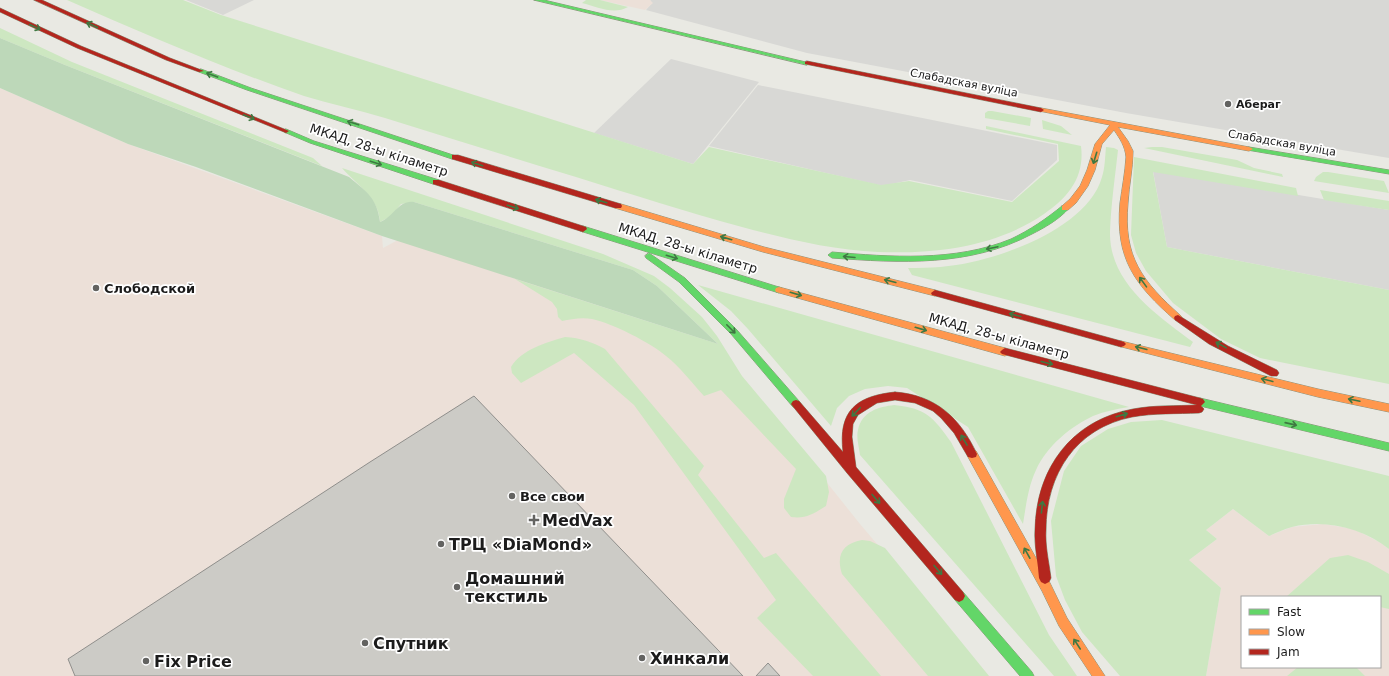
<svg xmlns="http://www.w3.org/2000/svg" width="1389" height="676" font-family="'DejaVu Sans',sans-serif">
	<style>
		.residential { fill: #d8d8d5 }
		.commercial { fill: #ece0d8; fill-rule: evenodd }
		.grass { fill: #cde7c1 }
		.forest { fill: #bdd8b9 }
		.building { fill: #cccbc6; stroke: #8f8e8b }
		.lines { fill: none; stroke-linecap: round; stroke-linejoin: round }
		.fast-casing { stroke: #8c937c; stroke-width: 1 }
		.slow-casing { stroke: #8c937c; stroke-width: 1 }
		.jam-casing { stroke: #8c937c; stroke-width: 1 }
		.fast { fill: #63d668; fill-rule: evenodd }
		.slow { fill: #ff974d; fill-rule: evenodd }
		.jam { fill: #b3261e; fill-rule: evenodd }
		.oneway { stroke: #3f7842 }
		.poi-dot { fill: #636361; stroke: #fff; stroke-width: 1.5 }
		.labels { text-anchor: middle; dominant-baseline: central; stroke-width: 3.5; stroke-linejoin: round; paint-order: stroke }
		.far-street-label { font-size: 11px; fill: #1b1b1b; stroke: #fff }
		.far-poi-label { font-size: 11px; font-weight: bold; fill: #1b1b1b; stroke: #fff; text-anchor: start }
		.street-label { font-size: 13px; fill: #1b1b1b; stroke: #fff }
		.poi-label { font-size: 13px; font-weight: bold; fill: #1b1b1b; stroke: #fff; text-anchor: start }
		.near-poi-label { font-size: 16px; font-weight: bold; fill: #1b1b1b; stroke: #fff; text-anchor: start }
	</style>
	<rect width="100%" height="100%" fill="#e9e9e3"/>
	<path class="residential" d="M186,0H254L223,15Z
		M650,0H1389V158L1126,113L807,53L646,10L652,3Z
		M671,59L759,82L693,164L594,133Z
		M758,85L1057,145V160L1012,201L910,180L883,186L709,146Z
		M1153,171L1389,210V290L1167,247Z"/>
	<path class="commercial" d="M600,0H650L653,3L645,10Z
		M0,88L128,144L382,236L383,248L398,240L717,345L860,524L989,676H0Z
		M1233,509L1269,536L1292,527L1323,524L1354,529L1381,543L1389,549V676H1206L1221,588L1189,560L1217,539L1206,530ZM1242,597H1380V667H1242Z"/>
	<path class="grass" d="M67,0H183L221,15L693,164L709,147L881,185L909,181L1012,202L1059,161L1058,144L986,129V126L1081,146C1085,177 1068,198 1044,214C996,247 935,254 878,252C832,250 787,239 742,227C686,212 631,194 576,177C513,158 449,138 385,118C358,110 331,104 304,96C223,68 145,34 67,0Z
		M586,0H600L628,7C614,15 597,7 582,3Z
		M0,28L72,62L313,158L322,166L65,65L0,38Z
		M988,111H992L1031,118L1030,126L985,118V113Z
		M1042,120L1061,126L1072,135L1043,129Z
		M1106,147L1114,148L1118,150C1115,177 1111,205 1110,232C1109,283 1157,315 1193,342L1190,347L912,275L908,268C930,268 951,267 972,262C1014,253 1089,224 1102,177C1105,168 1105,157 1106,147Z
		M1152,147H1162L1237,160L1254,168L1282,174L1283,177L1144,148Z
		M1134,157L1296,188L1298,196L1153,172L1167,247L1389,290V384L1260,358L1221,339L1173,303L1146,271L1136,253L1131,235Z
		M342,168L603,254L654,276L670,288L702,317L717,336L742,376L826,476L829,492L826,506C813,514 806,519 791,517L784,508V499L796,469L721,390L704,396C692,383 680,367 666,356C651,343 612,323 592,319C582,317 571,319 562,321L558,317L557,309L552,302L515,279L718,344L657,286L633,270L414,202L401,204L391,216L380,222C379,198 357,185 342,168Z
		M1323,172H1328L1384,181L1389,193L1314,181L1316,177Z
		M1320,190L1389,201V210L1324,200Z
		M698,285L1129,407C1117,409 1105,411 1093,416C1070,427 1047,446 1036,470C1028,487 1026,506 1023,524L968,427L907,388L888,386L865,389L849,396L837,408L831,426L748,329L731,311Z
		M565,337C581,338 592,342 605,349L704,466L698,475L764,558L776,553L881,676H813L757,618L776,600L634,405L574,353L521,383L512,373L511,367C521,350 547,342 565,337Z
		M894,405C926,408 933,417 951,442L1049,635L1077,676H1054L860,455C859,447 856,437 858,430C862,411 879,407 894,405Z
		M1162,420L1389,476V549C1362,528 1326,519 1292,527C1284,529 1276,533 1269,536L1233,509L1206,530L1217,539L1189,560L1221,588L1206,676H1120L1082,632L1065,600L1056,576L1051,521L1064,471L1081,446L1108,429L1131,422Z
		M862,540L870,541L885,548L989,676H928L842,574C836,555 842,544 862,540Z
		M1348,555L1368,562L1389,574V609L1380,607V597H1286L1330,558Z
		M1298,667H1356L1365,676H1287Z"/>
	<path class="forest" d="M0,38L65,65L349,177C367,192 377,198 380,222C394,217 398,200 414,202L633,270L657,286L718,344L382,236L196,167L128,144L0,88Z"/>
	<path class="building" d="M474,396L743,676H75L68,659L370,462Z
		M768,663L780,676H756Z"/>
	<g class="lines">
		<g class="fast-casing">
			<path id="fast" d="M534,0H544L810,63L807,65Z
				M201,69L251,88L459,157L458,159H452L247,90L199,72L198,71Z
				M286,129L314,141L439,180L440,182L439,184H433L310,143L284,132L283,131Z
				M1249,147L1389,170V174L1247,150V148Z
				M1062,206H1068L1069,208C1060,219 1044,228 1032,234C970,267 900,263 832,258L828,255L832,252C890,257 955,262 1011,239C1030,230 1046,219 1062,206Z
				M583,226L782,288L783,290L779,293L580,231L579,229Z
				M649,253L685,278L737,330L799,401L801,404L799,407L796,408L793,407L731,334L679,282L646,258L645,256Z
				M1200,398L1389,443V451L1200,406L1197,405L1195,402L1197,399Z
				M959,590L963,592L1032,672L1034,676H1020L955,600L953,596L955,592Z"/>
		</g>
		<g class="slow-casing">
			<path id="slow" d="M1041,108L1249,147L1253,149L1249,151L1118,127L1128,141L1133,151C1133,169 1129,185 1128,203C1123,257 1142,281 1181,316L1182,318L1181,320H1175C1135,285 1115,259 1120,203C1122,188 1125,173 1126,157C1125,146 1120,139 1114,130L1102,144L1095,170L1088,186L1076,203L1068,210H1062V206L1070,199L1080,186L1087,170L1095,144L1110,125L1039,111V109Z
				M615,204H621L764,247L935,290L939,293L935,296L763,252L615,208Z
				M779,287L1005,348L1008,350L1010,352L1008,354L1005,356L776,292L775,290L776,288Z
				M1121,341L1318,389L1389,404V412L1318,397L1118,346L1116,344L1118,342Z
				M972,450L976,451L1050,583L1067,618L1105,676H1092L1059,626L1042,591L968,457L967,454L968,451Z"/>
		</g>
		<g class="jam-casing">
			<path id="jam" d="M34,0H42L170,58L204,71L199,72L166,60Z
				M0,8L81,46L289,131L286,133L284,132L77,48L0,12Z
				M807,61L1041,108L1044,110L1041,112L805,64V62Z
				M452,155H458L621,204L622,206L621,208H615L452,159Z
				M433,180H439L586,227L587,229L583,232L580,231L433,184Z
				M935,290L1121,341L1124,342L1126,344L1124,346L1121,347L932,295L931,293Z
				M1178,315L1228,346L1277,370L1279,373L1277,376H1271L1209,344L1175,320L1174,318L1175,316Z
				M1005,348L1200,398L1203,399L1205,402L1201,406L1204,409L1202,412L1199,413C1177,414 1154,413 1132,417C1076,428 1046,474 1046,530C1045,546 1049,562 1051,578L1049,582L1045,584L1041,582L1039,578C1038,562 1034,546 1035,530C1036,468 1072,420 1133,409C1154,405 1176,406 1197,405L1002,354L1000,352L1002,350Z
				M895,392C936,395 960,418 977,454L976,457L972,458L968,457L954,433L941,418L933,411L915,403L895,400L877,403L858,415L853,424L852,437L856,467L963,592L965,596L963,600L959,602L955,600L847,473L791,404L793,401L796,400L799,401L843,452C838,411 856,396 895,392Z"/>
		</g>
		<use href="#fast" class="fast"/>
		<use href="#slow" class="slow"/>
		<use href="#jam" class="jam"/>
	</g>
	<defs><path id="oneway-shaft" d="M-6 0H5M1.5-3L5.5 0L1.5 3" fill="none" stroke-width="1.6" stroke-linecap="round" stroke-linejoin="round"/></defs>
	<g class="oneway">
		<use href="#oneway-shaft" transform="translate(92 25) rotate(-156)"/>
		<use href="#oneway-shaft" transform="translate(35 27) rotate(25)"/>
		<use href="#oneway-shaft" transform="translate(212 75) rotate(-160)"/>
		<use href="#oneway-shaft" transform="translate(249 117) rotate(22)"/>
		<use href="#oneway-shaft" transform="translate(353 123) rotate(-162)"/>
		<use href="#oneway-shaft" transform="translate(1095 158) rotate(107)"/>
		<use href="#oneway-shaft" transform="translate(376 163) rotate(18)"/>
		<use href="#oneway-shaft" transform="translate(477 164) rotate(-162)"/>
		<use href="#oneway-shaft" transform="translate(601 201) rotate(-164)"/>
		<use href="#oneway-shaft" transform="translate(513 207) rotate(18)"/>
		<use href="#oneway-shaft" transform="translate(726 238) rotate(-164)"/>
		<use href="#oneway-shaft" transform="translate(992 248) rotate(168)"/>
		<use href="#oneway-shaft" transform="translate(672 257) rotate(17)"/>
		<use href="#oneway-shaft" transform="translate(849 257) rotate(-175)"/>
		<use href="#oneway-shaft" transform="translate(890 281) rotate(-166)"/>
		<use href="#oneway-shaft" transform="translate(1143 282) rotate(-126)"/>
		<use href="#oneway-shaft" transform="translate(796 294) rotate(16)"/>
		<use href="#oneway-shaft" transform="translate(1015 315) rotate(-165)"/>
		<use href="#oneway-shaft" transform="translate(731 329) rotate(45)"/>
		<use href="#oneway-shaft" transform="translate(921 329) rotate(16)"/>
		<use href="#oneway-shaft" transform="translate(1221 345) rotate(-151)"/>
		<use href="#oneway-shaft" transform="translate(1141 348) rotate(-166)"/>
		<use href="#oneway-shaft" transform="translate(1047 363) rotate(14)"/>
		<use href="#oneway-shaft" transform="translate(1267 380) rotate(-166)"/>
		<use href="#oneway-shaft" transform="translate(1354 400) rotate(-168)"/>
		<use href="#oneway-shaft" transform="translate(856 412) rotate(134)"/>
		<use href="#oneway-shaft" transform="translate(1122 415) rotate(-16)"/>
		<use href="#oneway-shaft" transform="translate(1291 424) rotate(13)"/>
		<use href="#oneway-shaft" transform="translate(964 440) rotate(-121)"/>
		<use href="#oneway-shaft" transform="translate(876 499) rotate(49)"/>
		<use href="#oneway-shaft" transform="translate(1042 507) rotate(-84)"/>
		<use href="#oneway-shaft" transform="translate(1027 553) rotate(-119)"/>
		<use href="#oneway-shaft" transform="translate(938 570) rotate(49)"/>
		<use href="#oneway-shaft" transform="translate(1077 644) rotate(-123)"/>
	</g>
	<g class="poi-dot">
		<circle cx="1228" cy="104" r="4"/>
		<circle cx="96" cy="288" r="4"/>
		<circle cx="512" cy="496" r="4"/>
		<path d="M532 514h4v4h4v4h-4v4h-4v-4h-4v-4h4z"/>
		<circle cx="441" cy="544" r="4"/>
		<circle cx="457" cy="587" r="4"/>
		<circle cx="365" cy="643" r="4"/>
		<circle cx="642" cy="658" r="4"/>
		<circle cx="146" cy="661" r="4"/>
	</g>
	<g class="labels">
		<g class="far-street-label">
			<text transform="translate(964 83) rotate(11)">Слабадская вуліца</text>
			<text transform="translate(1282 143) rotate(10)">Слабадская вуліца</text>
		</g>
		<g class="far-poi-label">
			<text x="1236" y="104">Абераг</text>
		</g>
		<g class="street-label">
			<text transform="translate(379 150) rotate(18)">МКАД, 28-ы кіламетр</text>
			<text transform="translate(688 248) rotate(17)">МКАД, 28-ы кіламетр</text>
			<text transform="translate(999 336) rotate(15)">МКАД, 28-ы кіламетр</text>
		</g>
		<g class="poi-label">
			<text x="104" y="288">Слободской</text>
			<text x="520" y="496">Все свои</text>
		</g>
		<g class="near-poi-label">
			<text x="542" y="520">MedVax</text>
			<text x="449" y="544">ТРЦ «DiaMond»</text>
			<text x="465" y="578">Домашний<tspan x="465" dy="18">текстиль</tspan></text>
			<text x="373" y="643">Спутник</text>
			<text x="650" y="658">Хинкали</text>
			<text x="154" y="661">Fix Price</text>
		</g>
	</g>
	<rect x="1241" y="596" width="140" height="72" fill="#ffffff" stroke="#a4a4a4"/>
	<rect x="1249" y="609" width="20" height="6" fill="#63d668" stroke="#a4a4a4"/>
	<text x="1277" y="616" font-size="12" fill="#1b1b1b">Fast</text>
	<rect x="1249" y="629" width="20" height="6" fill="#ff974d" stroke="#a4a4a4"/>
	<text x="1277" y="636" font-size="12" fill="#1b1b1b">Slow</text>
	<rect x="1249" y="649" width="20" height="6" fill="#b3261e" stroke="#a4a4a4"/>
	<text x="1277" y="656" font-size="12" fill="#1b1b1b">Jam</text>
</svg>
